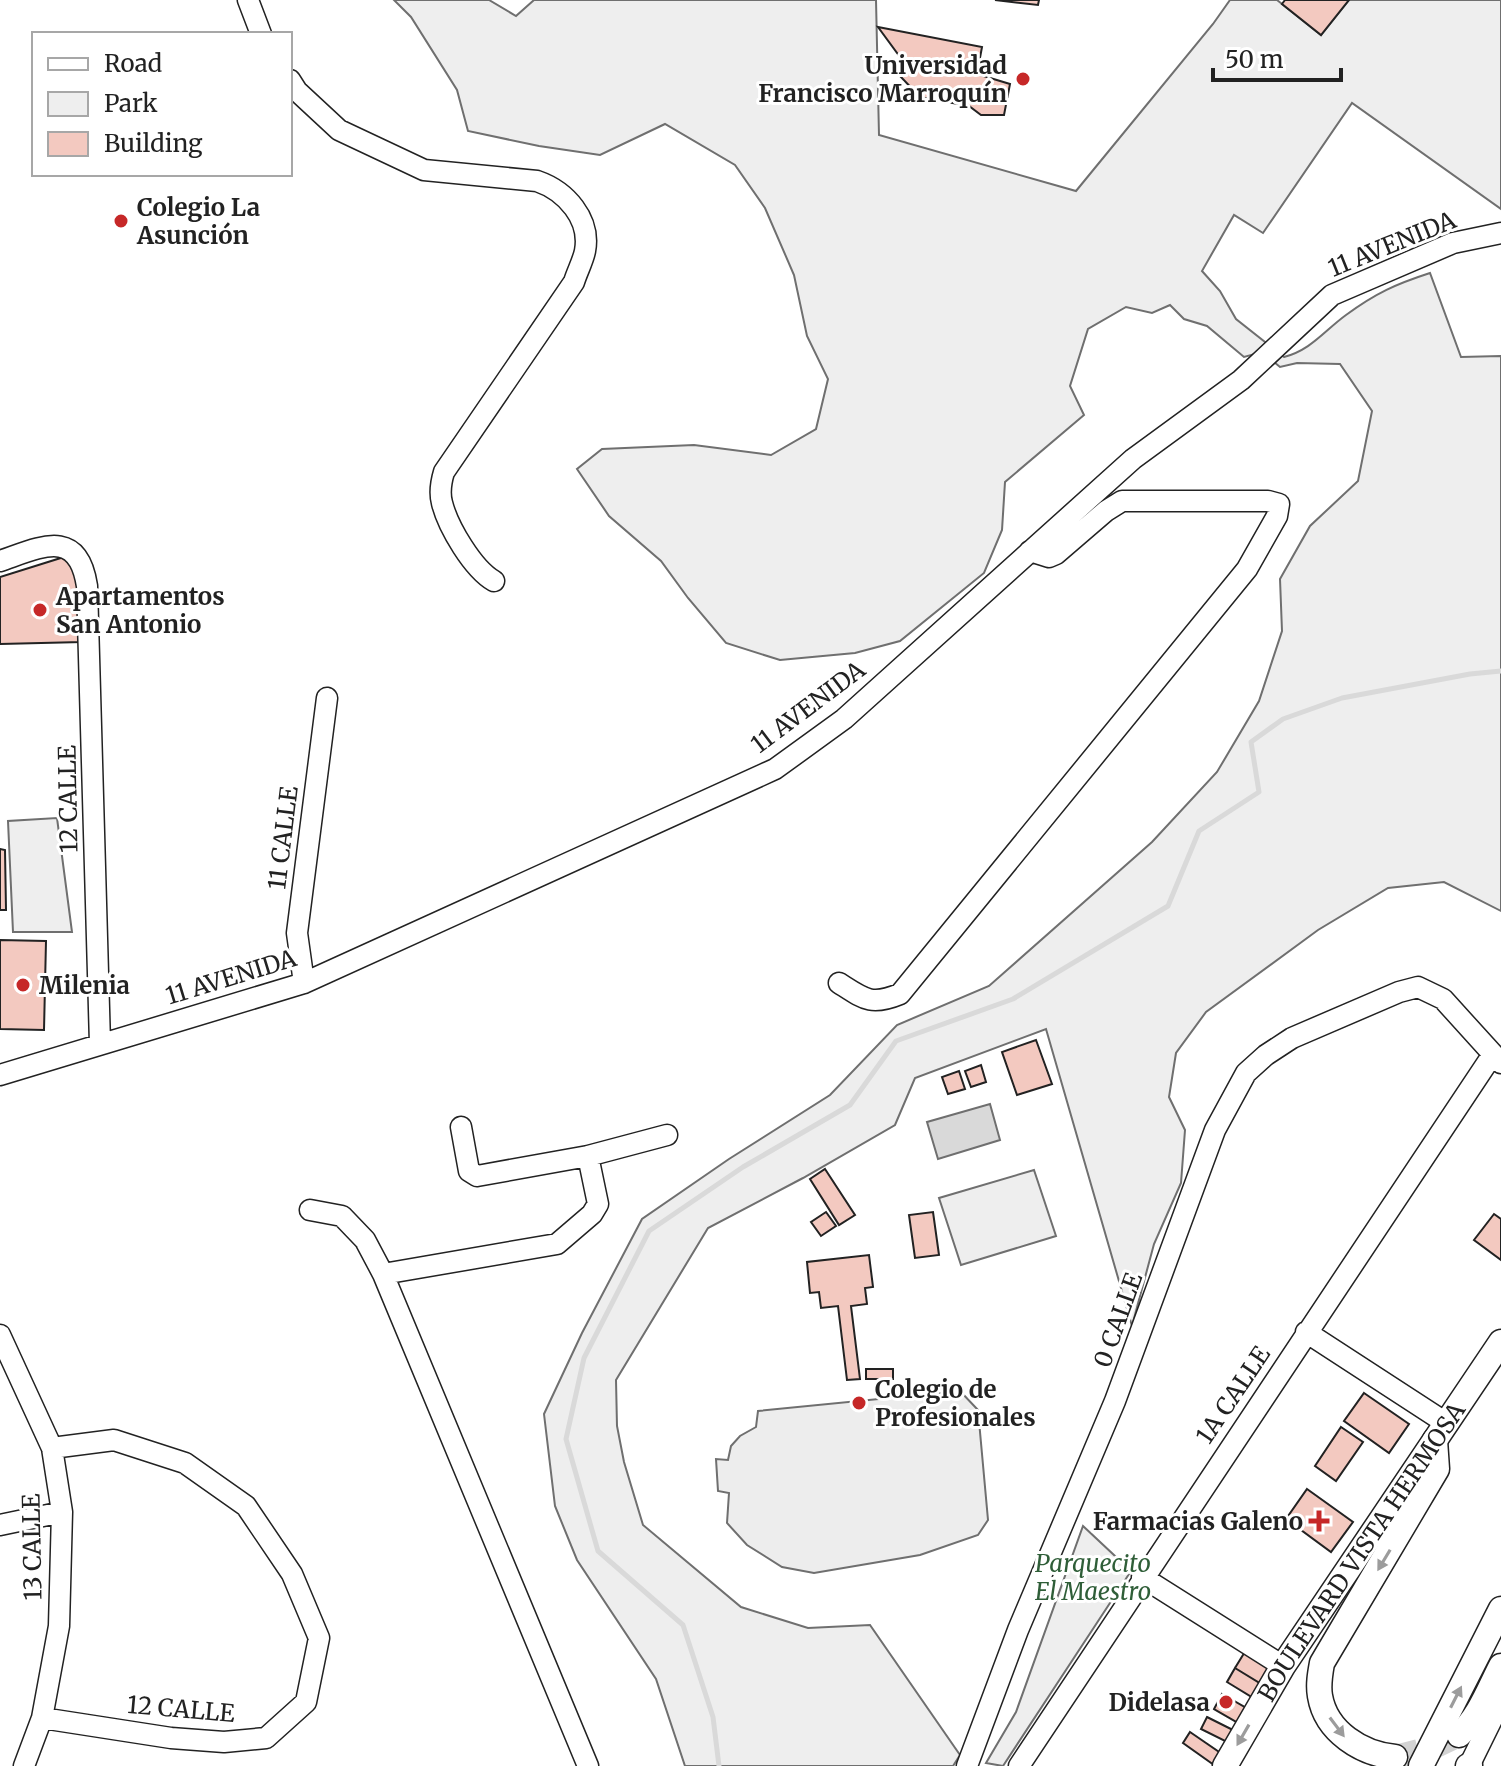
<svg xmlns="http://www.w3.org/2000/svg" width="1501" height="1766" font-family="Merriweather,serif">
	<style>
		.green { fill: #eee; stroke: #6f6f6f; stroke-width: 2 }
		.parking { fill: #ededed; stroke: #6f6f6f; stroke-width: 2 }
		.water { fill: #d9d9d9; stroke: #6f6f6f; stroke-width: 2 }
		.lines { fill: none; stroke-linecap: round; stroke-linejoin: round }
		.stream { stroke: #d9d9d9; stroke-width: 5 }
		.building { fill: #f3c9c0; stroke: #222; stroke-width: 2 }
		.major-tunnel { stroke: #d3d3d3; stroke-width: 24; stroke-dasharray: 24 12; stroke-linecap: butt }
		.minor-casing { stroke: #222; stroke-width: 23 }
		.major-casing { stroke: #222; stroke-width: 27 }
		.minor { stroke: #fff; stroke-width: 20 }
		.major { stroke: #fff; stroke-width: 24 }
		.oneway { fill: #9c9c9c }
		.poi-dot { fill: #c62828; stroke: #fff; stroke-width: 3 }
		.labels { text-anchor: middle; dominant-baseline: central; stroke-width: 6; stroke-linejoin: round; paint-order: stroke }
		.poi-label { font-size: 24px; font-weight: bold; fill: #222; stroke: #fff; text-anchor: start }
		.street-label { font-size: 24px; fill: #222; stroke: #fff }
		.park-label { font-size: 24px; font-style: italic; fill: #2f5e38; stroke: #fff }
	</style>
	<rect width="100%" height="100%" fill="#fff"/>
	<path class="green" d="M394,0H489L516,16L534,0H876L879,135L1076,191L1213,24L1230,0H1277L1321,35L1349,0H1501V209L1352,103L1263,233L1234,215L1202,271L1220,291L1236,319L1284,357C1311,350 1324,331 1346,315C1376,293 1396,284 1430,273L1461,357L1501,356V911L1444,882L1388,888L1318,930L1206,1012L1176,1053L1169,1097L1185,1130L1181,1183L1154,1244L1132,1326L1046,1029L915,1078L895,1125L803,1178L708,1228L616,1380L617,1426L624,1462L643,1525L741,1607L808,1628L870,1625L960,1755L953,1766H685L656,1679L577,1560L555,1506L544,1414L582,1333L642,1219L729,1159L830,1095L897,1025L989,986L1152,842L1217,772L1259,701L1282,631L1280,579L1310,526L1358,481L1372,411L1340,364L1297,363L1280,367L1262,352L1244,357L1207,326L1184,319L1170,305L1152,313L1126,307L1088,329L1070,386L1084,415L1005,482L1002,530L984,573L900,641L855,653L780,660L726,643L688,598L661,561L609,516L577,469L602,449L694,445L771,455L816,429L828,379L807,336L794,275L765,208L735,165L665,124L600,155L539,146L468,131L457,90L411,17Z
		M57,818L72,932H13L8,821Z
		M1034,1170L1056,1236L961,1265L939,1198Z
		M1083,1526L1131,1571L1003,1766L986,1763L1016,1712Z"/>
	<path class="parking" d="M960,1391L978,1410L988,1520L978,1535L920,1555L814,1573L782,1567L747,1545L727,1523L729,1493L718,1491L716,1459L728,1460L731,1446L740,1436L756,1427L758,1411Z"/>
	<path class="water" d="M990,1104L1000,1140L938,1159L927,1122Z"/>
	<g class="lines">
		<path class="stream" d="M719,1766L713,1717L683,1625L598,1551L566,1439L584,1358L649,1231L743,1167L850,1105L896,1041L1013,999L1168,906L1199,831L1259,792L1251,742L1283,719L1342,698L1470,674L1501,671"/>
	</g>
	<path class="building" d="M995,0H1039L1038,5Z
		M1285,0H1349L1321,35L1282,4Z
		M878,27L982,47L977,74L1010,84L1004,115H981L969,106L920,97L900,76L908,68Z
		M64,557L76,573L82,642L0,644V577Z
		M0,849L5,850L6,910H0Z
		M0,940L46,941L44,1030L0,1029Z
		M1036,1040L1052,1084L1017,1095L1002,1052Z
		M981,1065L986,1082L971,1087L965,1071Z
		M959,1071L965,1089L948,1094L942,1077Z
		M825,1169L855,1215L839,1225L810,1179Z
		M826,1212L836,1226L821,1236L811,1222Z
		M933,1212L939,1255L915,1258L909,1215Z
		M1494,1214L1501,1219V1260L1474,1240Z
		M869,1255L873,1287L865,1288L867,1304L851,1306L860,1379L847,1380L838,1306L821,1308L819,1292L810,1293L807,1262Z
		M866,1369H893V1379H866Z
		M1364,1393L1409,1424L1389,1453L1344,1421Z
		M1341,1427L1363,1442L1336,1481L1315,1466Z
		M1307,1489L1353,1522L1331,1552L1286,1519Z
		M1246,1650L1274,1666L1263,1685L1235,1668Z
		M1235,1668L1263,1685L1255,1699L1227,1682Z
		M1222,1694L1248,1709L1240,1724L1214,1709Z
		M1207,1717L1233,1730L1227,1742L1201,1729Z
		M1190,1732L1222,1754L1214,1765L1183,1743Z"/>
	<g class="lines">
		<path class="major-tunnel" d="M1395,1757L1434,1747L1459,1735"/>
		<g class="minor-casing">
			<path id="minor" d="M248,0L261,34
				M290,80L297,91L339,130L424,170L537,181C566,191 591,219 585,251C583,261 577,272 574,282L444,472C441,482 439,492 442,503C448,527 473,569 494,581
				M0,561C41,547 78,527 87,586L100,1044
				M304,983L297,933L327,698
				M839,983C864,999 871,1006 900,994L1247,569L1277,516L1279,504L1268,501H1122L1106,511L1056,554L1049,557L1030,551
				M0,1075L304,983L775,769L844,719L1133,459L1241,380L1332,295L1453,243L1501,233
				M588,1156L667,1135
				M310,1210L342,1216L365,1240L383,1274L588,1766
				M383,1274L557,1244L592,1214L598,1204L588,1156L477,1176L469,1171L461,1127
				M1306,1332L1446,1423
				M0,1335L52,1448L62,1512L59,1626L42,1718L24,1766
				M0,1525L62,1512
				M1142,1577L1283,1666
				M42,1718L171,1738L224,1742L266,1738L306,1702L319,1638L292,1574L246,1506L185,1463L114,1440L52,1448
				M967,1766L1018,1630L1115,1401L1215,1130L1246,1073L1266,1055L1292,1038L1399,992L1418,987L1443,999L1501,1063
				M1019,1766L1493,1054
				M1469,1766L1501,1701"/>
		</g>
		<g class="major-casing">
			<g id="major">
				<path d="M1459,1735C1479,1717 1489,1689 1501,1666"/>
				<path d="M1395,1757C1362,1754 1326,1732 1320,1696C1318,1685 1320,1674 1322,1663L1437,1469L1435,1440"/>
				<path id="s1" d="M1225,1766L1283,1666L1501,1342"/>
				<path d="M1421,1766L1501,1609"/>
				<path d="M1468,1766L1470,1765"/>
			</g>
		</g>
		<use href="#minor" class="minor"/>
		<use href="#major" class="major"/>
	</g>
	<defs><path id="oneway-solid" d="M-6-.8H1V-3.2L6.5 0L1 3.2V.8H-6Z" transform="scale(2)"/></defs>
	<g class="oneway">
		<use href="#oneway-solid" transform="translate(1384 1560) rotate(121)"/>
		<use href="#oneway-solid" transform="translate(1456 1697) rotate(-63)"/>
		<use href="#oneway-solid" transform="translate(1337 1727) rotate(53)"/>
		<use href="#oneway-solid" transform="translate(1243 1735) rotate(120)"/>
	</g>
	<g class="poi-dot">
		<circle cx="1023" cy="79" r="8"/>
		<circle cx="121" cy="221" r="8"/>
		<circle cx="40" cy="610" r="8"/>
		<circle cx="23" cy="985" r="8"/>
		<circle cx="859" cy="1403" r="8"/>
		<path d="M1315 1509h8v8h8v8h-8v8h-8v-8h-8v-8h8z"/>
		<circle cx="1226" cy="1702" r="8"/>
	</g>
	<g class="labels">
		<g class="poi-label">
			<text x="1007" y="65" text-anchor="end">Universidad<tspan x="1007" dy="28">Francisco Marroquín</tspan></text>
			<text x="137" y="207">Colegio La<tspan x="137" dy="28">Asunción</tspan></text>
			<text x="56" y="596">Apartamentos<tspan x="56" dy="28">San Antonio</tspan></text>
			<text x="39" y="985">Milenia</text>
			<text x="875" y="1389">Colegio de<tspan x="875" dy="28">Profesionales</tspan></text>
			<text x="1303" y="1521" text-anchor="end">Farmacias Galeno</text>
			<text x="1210" y="1702" text-anchor="end">Didelasa</text>
		</g>
		<g class="street-label">
			<text transform="translate(1392 244) rotate(-22)">11 AVENIDA</text>
			<text transform="translate(808 707) rotate(-37)">11 AVENIDA</text>
			<text transform="translate(68 799) rotate(-91)">12 CALLE</text>
			<text transform="translate(283 838) rotate(-83)">11 CALLE</text>
			<text transform="translate(231 977) rotate(-17)">11 AVENIDA</text>
			<text transform="translate(1118 1320) rotate(-70)">0 CALLE</text>
			<text transform="translate(1233 1395) rotate(-56)">1A CALLE</text>
			<text transform="translate(32 1547) rotate(-91)">13 CALLE</text>
			<text stroke="none"><textPath href="#s1" startOffset="254">BOULEVARD VISTA HERMOSA</textPath></text>
			<text transform="translate(181 1709) rotate(5)">12 CALLE</text>
		</g>
		<g class="park-label">
			<text x="1093" y="1563">Parquecito<tspan x="1093" dy="28">El Maestro</tspan></text>
		</g>
	</g>
	<rect x="32" y="32" width="260" height="144" fill="#ffffff" stroke="#a7a7a7" stroke-width="2"/>
	<rect x="48" y="58" width="40" height="12" fill="#ffffff" stroke="#a7a7a7" stroke-width="2"/>
	<text x="104" y="72" font-size="24" fill="#222222">Road</text>
	<rect x="48" y="92" width="40" height="24" fill="#eeeeee" stroke="#a7a7a7" stroke-width="2"/>
	<text x="104" y="112" font-size="24" fill="#222222">Park</text>
	<rect x="48" y="132" width="40" height="24" fill="#f3c9c0" stroke="#a7a7a7" stroke-width="2"/>
	<text x="104" y="152" font-size="24" fill="#222222">Building</text>
	<path d="M1213 68v12h128v-12" fill="none" stroke="#222222" stroke-width="4"/>
	<text x="1225" y="68" font-size="24" fill="#222222" stroke="#ffffff" stroke-width="6" paint-order="stroke">50 m</text>
</svg>
